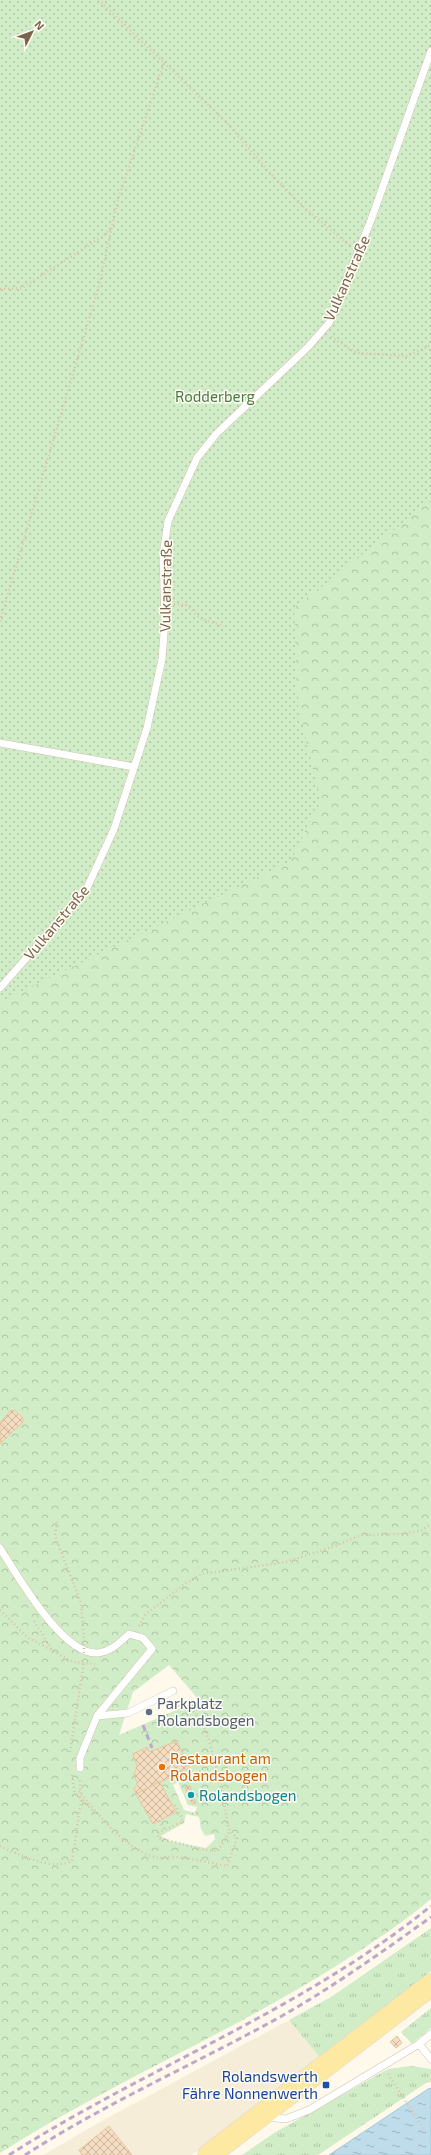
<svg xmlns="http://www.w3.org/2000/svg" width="431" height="2155" font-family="'Exo 2',sans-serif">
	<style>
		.residential { fill: #f6edd9 }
		.grass { fill: url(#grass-tufts) }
		.forest { fill: url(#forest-crowns); fill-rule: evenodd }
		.park { fill: url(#park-dots) }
		.water { fill: url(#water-ripples); stroke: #a3cadc }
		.building { fill: url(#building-cross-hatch); stroke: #e8c7a1 }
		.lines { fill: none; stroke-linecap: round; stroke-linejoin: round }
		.service-casing { stroke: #d2c3af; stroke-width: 8 }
		.primary-casing { stroke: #ddd7d0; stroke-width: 23 }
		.path { stroke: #dbc1a3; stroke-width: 2.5; stroke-dasharray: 1 3; stroke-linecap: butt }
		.service { stroke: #fff; stroke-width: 7 }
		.primary { stroke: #fee9a2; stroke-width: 22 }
		.rail { stroke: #bfa7ca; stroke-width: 3; stroke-dasharray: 6 4; stroke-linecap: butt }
		.path-bridge { stroke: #dbc1a3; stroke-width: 2.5; stroke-dasharray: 1 3; stroke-linecap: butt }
		.service-dot { fill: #5c6f8a; stroke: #fffcf3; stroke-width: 1.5 }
		.food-dot { fill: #e8710a; stroke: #fffcf3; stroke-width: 1.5 }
		.culture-dot { fill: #0f9aa8; stroke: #fffcf3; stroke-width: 1.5 }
		.transit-dot { fill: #1a4fb4; stroke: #fffcf3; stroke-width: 1.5 }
		.labels { text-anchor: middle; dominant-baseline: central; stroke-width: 3; stroke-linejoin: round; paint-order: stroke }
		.street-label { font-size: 15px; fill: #7b644c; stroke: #fffcf3 }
		.park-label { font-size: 15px; fill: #487b40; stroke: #fffcf3 }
		.service-label { font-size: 15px; fill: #4e5e75; stroke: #fffcf3; text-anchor: start }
		.food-label { font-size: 15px; fill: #c56008; stroke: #fffcf3; text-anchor: start }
		.culture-label { font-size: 15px; fill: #0d838f; stroke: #fffcf3; text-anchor: start }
		.transit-label { font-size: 15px; fill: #164399; stroke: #fffcf3; text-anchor: end }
	</style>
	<defs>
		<pattern id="grass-tufts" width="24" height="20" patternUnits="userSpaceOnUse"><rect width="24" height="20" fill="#d1edc8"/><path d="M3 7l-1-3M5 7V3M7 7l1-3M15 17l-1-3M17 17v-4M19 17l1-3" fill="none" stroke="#afc4a5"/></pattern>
		<pattern id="forest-crowns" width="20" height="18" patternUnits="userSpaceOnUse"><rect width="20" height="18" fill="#d1edc8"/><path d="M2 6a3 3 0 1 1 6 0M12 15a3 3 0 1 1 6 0" fill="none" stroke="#afc4a5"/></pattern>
		<pattern id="park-dots" width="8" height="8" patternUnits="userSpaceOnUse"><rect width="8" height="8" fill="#d1edc8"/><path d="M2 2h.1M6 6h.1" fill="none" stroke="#afc4a5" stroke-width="1.8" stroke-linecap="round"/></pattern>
		<pattern id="water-ripples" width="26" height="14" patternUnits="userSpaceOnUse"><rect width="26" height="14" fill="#bedce9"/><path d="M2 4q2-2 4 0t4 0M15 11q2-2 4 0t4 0" fill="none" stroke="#9fb6bf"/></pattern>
		<pattern id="building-cross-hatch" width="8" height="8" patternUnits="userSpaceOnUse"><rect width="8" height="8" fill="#f4ddc1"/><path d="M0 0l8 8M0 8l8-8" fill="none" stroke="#cbb79f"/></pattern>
	</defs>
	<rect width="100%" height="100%" fill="#fef9eb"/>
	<path class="residential" d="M289,2020L321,2059L192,2155H43L100,2122Z"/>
	<path class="grass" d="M431,1928V1971L321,2059L289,2020L331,1997Z
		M431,2008V2028L412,2044L401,2032Z
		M411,2066L431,2069V2082L426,2083L318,2155H242L274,2133L388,2069Z"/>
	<path class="forest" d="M431,69V1899C406,1920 378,1939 350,1957C238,2030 113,2081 0,2153V950L188,640ZM169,1665L199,1700L119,1735L133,1692ZM178,1782L188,1805L197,1807L195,1813L184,1810L173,1785ZM137,1794L176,1812L153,1824ZM186,1814L199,1817L201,1829L205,1836L214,1834L215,1839L206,1848L170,1841L161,1836L184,1823Z"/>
	<path class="park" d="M0,0H431V501L294,608L297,700L320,799L291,861L0,1002Z"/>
	<path class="water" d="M431,2088V2155H329L428,2089Z"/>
	<path class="building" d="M15,1410L23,1418L22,1423L11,1433L1,1422L10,1411Z
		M1,1422L11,1433L0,1444V1422Z
		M177,1741L189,1768L136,1794L134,1788L138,1785L134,1775L137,1766L133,1754L147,1747L149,1752Z
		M159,1781L176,1812L153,1824L136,1794Z
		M190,1786L196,1803L192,1804L185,1787Z
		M397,2036L402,2043L396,2048L390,2042Z
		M109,2126L132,2155H82L79,2150Z"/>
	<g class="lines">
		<g class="service-casing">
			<path id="service" d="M0,743L134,767
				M0,988L86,890L114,829L147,728L162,659L165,620L163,555L168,521L197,458L216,434L308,347L329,323L371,220L431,51
				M0,1548C17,1575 63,1656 98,1653C112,1651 119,1643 129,1634L143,1638L152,1649L97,1716L80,1758V1768
				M97,1716L128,1713L173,1691
				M419,2044L431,2059
				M266,2117L286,2119L309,2110L419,2044L431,2034"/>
		</g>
		<g class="primary-casing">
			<path id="primary" d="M209,2155L431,1985"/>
		</g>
		<path class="path" d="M164,63L226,122L271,174L306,209L350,246
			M0,289L22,288L103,236L112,227
			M331,337L357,353L408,356L431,345
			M174,604L186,605L200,618L223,626
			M0,621L100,282L117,203L164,63L99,0
			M57,1522L55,1536L81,1603L84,1638
			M0,1610L27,1637L73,1662L95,1664
			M34,1621L52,1650
			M139,1626L145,1615L183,1585L202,1574L286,1562L335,1546L361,1535L397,1534L421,1531L431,1524
			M70,1752L84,1661
			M72,1775L75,1794L79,1797
			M79,1791C97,1813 125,1849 154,1857C161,1859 168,1857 175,1857C192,1858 210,1863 227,1866L237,1838L230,1831L228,1825C223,1799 212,1730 194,1712C188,1706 178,1706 171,1705
			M83,1801L96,1814
			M175,1805L182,1818V1822L158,1833V1838L206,1850L218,1851L230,1831
			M159,1821L165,1830
			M0,1846C19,1855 52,1871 72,1861L81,1801L80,1779
			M388,2074L423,2128"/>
		<use href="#service" class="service"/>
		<use href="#primary" class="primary"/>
		<path class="rail" d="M143,1725L152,1748
			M9,2155C147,2067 303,2010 431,1906
			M25,2155C106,2103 195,2064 280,2017C333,1987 382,1952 431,1917"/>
		<path class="path-bridge" d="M84,1644V1656
			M79,1797L83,1801"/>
	</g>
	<circle class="service-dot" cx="149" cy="1712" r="4"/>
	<circle class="food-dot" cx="162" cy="1767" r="4"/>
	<circle class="culture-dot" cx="191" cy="1795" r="4"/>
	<rect class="transit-dot" x="322" y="2081" width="8" height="8" rx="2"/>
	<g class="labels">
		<g class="street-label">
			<text transform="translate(346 278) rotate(-66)">Vulkanstraße</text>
			<text transform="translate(165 586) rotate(-89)">Vulkanstraße</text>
			<text transform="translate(56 922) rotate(-50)">Vulkanstraße</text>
		</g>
		<g class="park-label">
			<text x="215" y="396">Rodderberg</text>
		</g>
		<g class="service-label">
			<text x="157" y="1703">Parkplatz<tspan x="157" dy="17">Rolandsbogen</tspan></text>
		</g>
		<g class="food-label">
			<text x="170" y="1758">Restaurant am<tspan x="170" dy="17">Rolandsbogen</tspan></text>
		</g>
		<g class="culture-label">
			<text x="199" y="1795">Rolandsbogen</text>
		</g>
		<g class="transit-label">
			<text x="318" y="2076">Rolandswerth<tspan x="318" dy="17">Fähre Nonnenwerth</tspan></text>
		</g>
	</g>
	<g transform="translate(32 32) rotate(48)" stroke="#fffcf3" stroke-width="3" paint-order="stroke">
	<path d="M0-3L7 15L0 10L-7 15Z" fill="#7b644c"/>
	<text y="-6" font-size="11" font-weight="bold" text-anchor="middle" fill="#7b644c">N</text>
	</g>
</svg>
